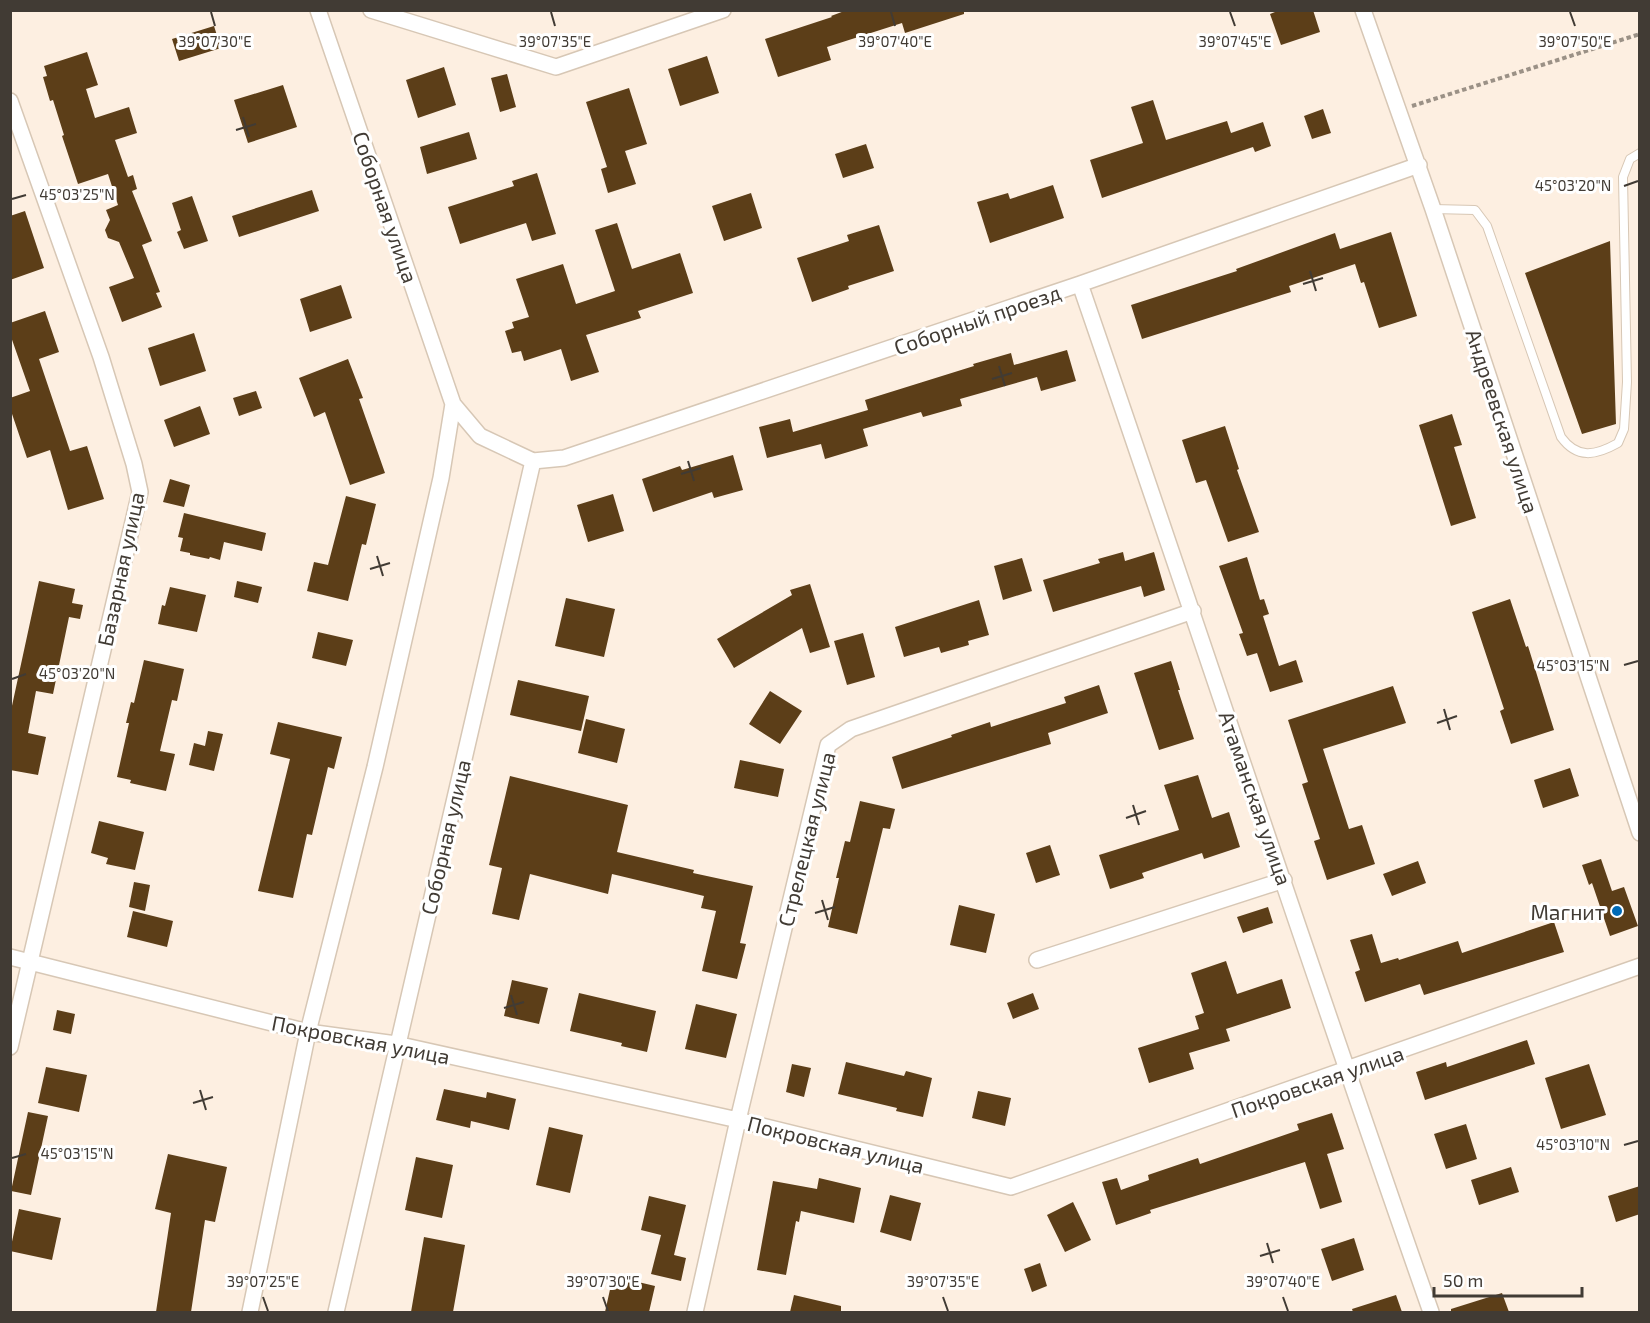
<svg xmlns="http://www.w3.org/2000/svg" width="1650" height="1323" font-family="'Exo 2',sans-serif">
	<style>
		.building { fill: #5c3e18 }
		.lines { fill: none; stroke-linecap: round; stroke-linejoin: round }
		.lane-casing { stroke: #d7c7b5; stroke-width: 10 }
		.street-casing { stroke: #d7c7b5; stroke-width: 18 }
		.path { stroke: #9b9186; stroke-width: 4; stroke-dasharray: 4.5 3; stroke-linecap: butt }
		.lane { stroke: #fff; stroke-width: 8 }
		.street { stroke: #fff; stroke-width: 15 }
		.ticks { fill: none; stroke: #413b34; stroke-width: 2 }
		.poi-dot { fill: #006ab6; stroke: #fff; stroke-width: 2 }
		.labels { text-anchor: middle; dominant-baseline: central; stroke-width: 6; stroke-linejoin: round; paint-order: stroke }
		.street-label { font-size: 21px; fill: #413b34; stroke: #fff }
		.poi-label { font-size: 21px; fill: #413b34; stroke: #fff; text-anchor: end }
		.ticks-label { font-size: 15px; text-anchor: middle; fill: #413b34; stroke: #fff; stroke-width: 6; stroke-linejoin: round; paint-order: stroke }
	</style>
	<rect width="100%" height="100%" fill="#fdefe1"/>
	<path class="building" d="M847,10H964V14L905,33L902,23L827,47L831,60L778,77L765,39L832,17L831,16Z
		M1280,10H1313L1320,32L1281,45L1270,14Z
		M214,26L221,48L179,61L172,39Z
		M87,52L98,85L86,89L95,118L129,107L137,133L115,140L128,177L133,175L137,189L132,191L152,241L142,245L160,292L156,293L162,307L122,322L109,287L134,278L119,242L108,238L105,230L110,220L106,210L118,205L108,174L78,184L62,136L64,135L53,100L50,101L43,77L47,76L44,66Z
		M707,56L719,93L680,106L668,69Z
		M444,67L456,105L418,118L406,80Z
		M507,74L516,107L500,112L491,78Z
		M283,85L297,127L248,143L234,100Z
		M629,88L647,144L625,151L636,184L608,193L601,169L607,167L586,102Z
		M1153,100L1166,140L1227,121L1231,133L1263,122L1271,146L1255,152L1253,147L1102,198L1090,160L1143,143L1131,107Z
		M1323,109L1331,133L1312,139L1304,116Z
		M469,132L477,159L427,174L420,147Z
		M866,144L874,168L843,178L835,154Z
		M537,173L556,234L532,241L526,223L460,244L448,207L514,186L512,181Z
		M1053,185L1064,218L990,243L977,202L1008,193L1010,199Z
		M312,190L319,211L239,237L232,216Z
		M751,193L762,228L724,241L712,206Z
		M192,196L208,241L184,249L177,232L181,230L172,203Z
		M25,211L44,268L10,280V216Z
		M617,223L632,269L680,253L693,293L638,311L641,318L586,335L599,372L571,381L561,349L524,361L521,351L512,353L505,331L514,328L512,322L529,317L516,279L563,264L576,304L615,291L595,230Z
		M879,225L894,271L848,286L849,289L812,302L797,258L849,241L847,235Z
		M1391,232L1417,316L1379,328L1364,282L1361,283L1355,264L1289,286L1291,292L1142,339L1131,305L1237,271L1236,269L1335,233L1340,249Z
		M1610,241L1616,424L1582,434L1525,273Z
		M341,285L352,318L310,332L300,299Z
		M45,311L59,352L39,359L70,451L87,446L104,499L68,510L50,450L27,458L10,408V398L30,391L10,334V323Z
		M194,333L206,371L160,386L148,348Z
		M1067,350L1076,381L1041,391L1037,377L960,399L962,406L923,417L921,412L863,429L868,446L825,459L821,444L767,458L759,427L790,419L793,432L868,410L865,400L974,366L973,364L1011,353L1014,365Z
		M348,359L363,398L359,399L385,473L350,485L325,412L314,417L299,378Z
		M256,391L262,408L239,416L233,398Z
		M200,406L210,434L174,447L164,420Z
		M1452,414L1462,445L1454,447L1476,518L1451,526L1419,425Z
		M1225,426L1239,469L1237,470L1259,532L1228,542L1206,480L1196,483L1182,440Z
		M733,455L743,490L714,498L712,492L653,512L642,479L680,466L682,470Z
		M170,479L190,485L184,507L163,502Z
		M613,494L624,531L588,542L577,505Z
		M346,496L376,504L366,545L362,544L348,601L307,591L314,562L328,565Z
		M184,513L266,533L262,551L224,542L220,560L210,557L209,559L190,555V553L180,551L183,538L178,537Z
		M1123,552L1125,561L1154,552L1165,590L1144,597L1141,586L1053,612L1043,580L1100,563L1098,559Z
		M1247,557L1260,600L1264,599L1269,614L1263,616L1279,666L1296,660L1303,682L1270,692L1257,653L1247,656L1239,634L1243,633L1219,566Z
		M1022,558L1032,591L1003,600L994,566Z
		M39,581L75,589L72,603L83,605L80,619L69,617L53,694L36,691L28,733L46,737L38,775L10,770V715Z
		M237,581L262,587L258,603L234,597Z
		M810,584L830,647L810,653L802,628L734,668L717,639L792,595L790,590Z
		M170,587L206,595L197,632L158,624L162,605L165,606Z
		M566,598L615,609L604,657L555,646Z
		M1510,599L1526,647L1528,646L1554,730L1511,744L1500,711L1504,709L1472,612Z
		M979,600L989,635L968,641L969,645L941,653L939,647L904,657L895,627Z
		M318,632L353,640L346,666L312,658Z
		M863,633L875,677L847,685L834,641Z
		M144,660L184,669L177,701L172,700L160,751L175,754L166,791L130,783L131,780L117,777L129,723H126L131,702L134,703Z
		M1171,661L1180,690H1178L1194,739L1159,750L1134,673Z
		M518,680L589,696L581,731L510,715Z
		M1099,685L1108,713L1048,733L1051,744L902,789L892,757L952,737L951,735L990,722L991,727L1066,703L1064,697Z
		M1393,686L1406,723L1323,749L1349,829L1362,825L1375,864L1327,880L1314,841L1320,839L1302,784L1308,782L1288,720Z
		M770,691L802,711L780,744L749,724Z
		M586,719L625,729L617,763L578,753Z
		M278,722L342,737L334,769L328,767L312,835L307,834L293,898L258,891L290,759L270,754Z
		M208,731L223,734L214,771L189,765L194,743L205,746Z
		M740,760L784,769L778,797L734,788Z
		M1570,768L1579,796L1543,808L1534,780Z
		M1198,775L1212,818L1229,812L1240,847L1204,859L1202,853L1142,873L1144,878L1110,889L1099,855L1179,830L1164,785Z
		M510,776L628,805L617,852L694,870L693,873L753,886L740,943L746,944L737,979L702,971L716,911L701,908L704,896L612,874L608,894L530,874L519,920L492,914L502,868L489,865Z
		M860,801L895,809L890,829L883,828L857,934L828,927L839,878H836L845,841L850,842Z
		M99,821L144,832L135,870L106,864L108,858L91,853Z
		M1050,845L1060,875L1036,883L1026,853Z
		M1601,859L1612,891L1624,887L1638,926L1610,936L1592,883L1589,885L1582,865Z
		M1418,861L1426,883L1392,896L1383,874Z
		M134,882L150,885L145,911L129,907Z
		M959,905L995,914L986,953L950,945Z
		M1268,907L1273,923L1243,933L1237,917Z
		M133,911L173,921L167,947L127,937Z
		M1554,922L1564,952L1424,995L1420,984L1365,1002L1355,972L1360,970L1350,940L1372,934L1381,963L1398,958L1399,960L1458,941L1462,953Z
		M1226,961L1237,994L1282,979L1291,1008L1226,1029L1230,1041L1189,1053L1194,1069L1149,1083L1138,1048L1199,1029L1195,1016L1204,1013L1191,973Z
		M512,980L548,988L539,1024L504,1016Z
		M579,993L656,1011L647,1052L621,1046L622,1043L570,1031Z
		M1033,993L1039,1009L1013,1019L1007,1003Z
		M696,1004L737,1014L726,1058L685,1049Z
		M57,1010L75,1014L71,1034L53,1030Z
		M1527,1040L1535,1064L1425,1100L1416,1072L1446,1062L1447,1067Z
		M846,1062L904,1076L906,1071L932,1078L923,1117L896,1111L897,1108L838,1094Z
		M792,1064L811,1068L804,1097L786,1092Z
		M1589,1064L1606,1115L1561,1129L1545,1078Z
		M46,1067L87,1075L79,1112L38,1103Z
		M444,1089L486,1098L487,1092L516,1099L509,1130L471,1121L470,1128L436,1120Z
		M978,1091L1011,1098L1005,1126L972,1118Z
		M28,1112L48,1116L31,1195L11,1191Z
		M1332,1113L1344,1149L1327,1154L1342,1202L1320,1209L1305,1162L1150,1210L1151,1213L1116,1225L1102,1182L1117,1178L1121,1190L1149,1180L1148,1175L1198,1158L1200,1164L1299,1130L1297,1124Z
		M1466,1124L1477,1159L1446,1169L1434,1134Z
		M549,1127L583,1135L570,1193L536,1185Z
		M168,1154L227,1167L215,1222L205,1220L191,1312H156L171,1213L155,1209Z
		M416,1157L453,1165L442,1218L405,1210Z
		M1511,1167L1519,1192L1479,1205L1471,1180Z
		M819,1178L861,1188L854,1223L801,1211L799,1222L796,1221L786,1275L757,1270L773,1181L817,1189Z
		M1640,1186V1214L1616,1222L1608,1196Z
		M890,1195L921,1203L911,1241L880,1232Z
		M649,1196L686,1205L674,1255L686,1258L681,1281L651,1274L661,1235L641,1230Z
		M1073,1202L1091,1240L1065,1252L1047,1215Z
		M19,1209L61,1218L52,1260L10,1251Z
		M424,1237L465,1245L453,1312H411Z
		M1354,1238L1364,1270L1332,1281L1321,1249Z
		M1040,1263L1047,1286L1032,1292L1024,1269Z
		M613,1276L655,1286L649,1312H605Z
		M1502,1293L1509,1312H1451V1309Z
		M794,1295L841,1306V1312H790Z
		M1396,1295L1402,1312H1353L1352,1309Z"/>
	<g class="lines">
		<g class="lane-casing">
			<path id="lane" d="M1433,209L1475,210L1487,226L1561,437C1577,459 1595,456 1618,443L1624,429L1627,382L1623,177L1630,159L1640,153"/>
		</g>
		<g class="street-casing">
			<path id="street" d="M318,10L453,404L480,436L533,461L564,458L1080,284L1419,165
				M371,10L556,67L723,10
				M1363,10L1433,209L1640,833
				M10,101L101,357L134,464L140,492L10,1047
				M1080,284C1198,626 1311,971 1431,1312
				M10,957L308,1032L396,1044L738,1120L1011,1187L1640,966
				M1037,960L1284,880
				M250,1312L308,1032L375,767L441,478L453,404
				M336,1312L533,461
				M695,1312L738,1120L828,745L851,729L1193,611"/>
		</g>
		<path class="path" d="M1412,106L1640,34"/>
		<use href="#lane" class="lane"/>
		<use href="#street" class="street"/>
	</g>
	<path class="ticks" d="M211,12L215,26M551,12L555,26M891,12L895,26M1230,12L1235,26M1570,12L1575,26M243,117L249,137M236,130L256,124M1624,186L1638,181M12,199L26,195M1310,271L1316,291M1303,284L1323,278M999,366L1005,386M992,379L1012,373M688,461L694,481M681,474L701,468M377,556L383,576M370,569L390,563M1624,665L1638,661M12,679L26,674M1444,709L1450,730M1437,723L1457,716M1133,805L1139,825M1126,818L1146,811M822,900L828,920M815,913L835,907M511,995L517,1015M504,1008L524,1002M200,1090L206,1110M193,1103L213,1097M1624,1145L1638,1141M12,1158L26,1154M1267,1243L1273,1263M1260,1256L1280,1250M263,1297L268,1311M603,1297L608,1311M943,1297L948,1311M1283,1297L1288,1311"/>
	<circle class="poi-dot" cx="1617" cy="911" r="6"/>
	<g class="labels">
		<g class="street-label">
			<text transform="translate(386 207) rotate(71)">Соборная улица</text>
			<text transform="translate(977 319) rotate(-19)">Соборный проезд</text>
			<text transform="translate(1503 421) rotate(72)">Андреевская улица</text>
			<text transform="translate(120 569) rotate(-78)">Базарная улица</text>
			<text transform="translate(1256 798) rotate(71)">Атаманская улица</text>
			<text transform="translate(445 837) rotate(-77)">Соборная улица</text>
			<text transform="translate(806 839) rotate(-76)">Стрелецкая улица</text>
			<text transform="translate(361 1039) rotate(11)">Покровская улица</text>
			<text transform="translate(1317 1081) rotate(-19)">Покровская улица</text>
			<text transform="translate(836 1144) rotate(14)">Покровская улица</text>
		</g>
		<g class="poi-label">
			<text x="1605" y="911">Магнит</text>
		</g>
	</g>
	<g class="ticks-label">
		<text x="215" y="47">39°07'30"E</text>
		<text x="555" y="47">39°07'35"E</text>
		<text x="895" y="47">39°07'40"E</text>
		<text x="1235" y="47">39°07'45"E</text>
		<text x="1575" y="47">39°07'50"E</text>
		<text x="1573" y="191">45°03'20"N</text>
		<text x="77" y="200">45°03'25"N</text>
		<text x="1573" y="671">45°03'15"N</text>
		<text x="77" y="679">45°03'20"N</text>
		<text x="1573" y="1150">45°03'10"N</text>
		<text x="77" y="1159">45°03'15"N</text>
		<text x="263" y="1287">39°07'25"E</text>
		<text x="603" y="1287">39°07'30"E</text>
		<text x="943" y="1287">39°07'35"E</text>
		<text x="1283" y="1287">39°07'40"E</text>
	</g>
	<rect width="1650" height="1323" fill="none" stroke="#413b34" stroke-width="24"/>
	<path d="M1434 1287v9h148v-9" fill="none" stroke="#413b34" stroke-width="3"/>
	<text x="1443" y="1287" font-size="18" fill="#413b34" stroke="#ffffff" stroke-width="4.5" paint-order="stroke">50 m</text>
</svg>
